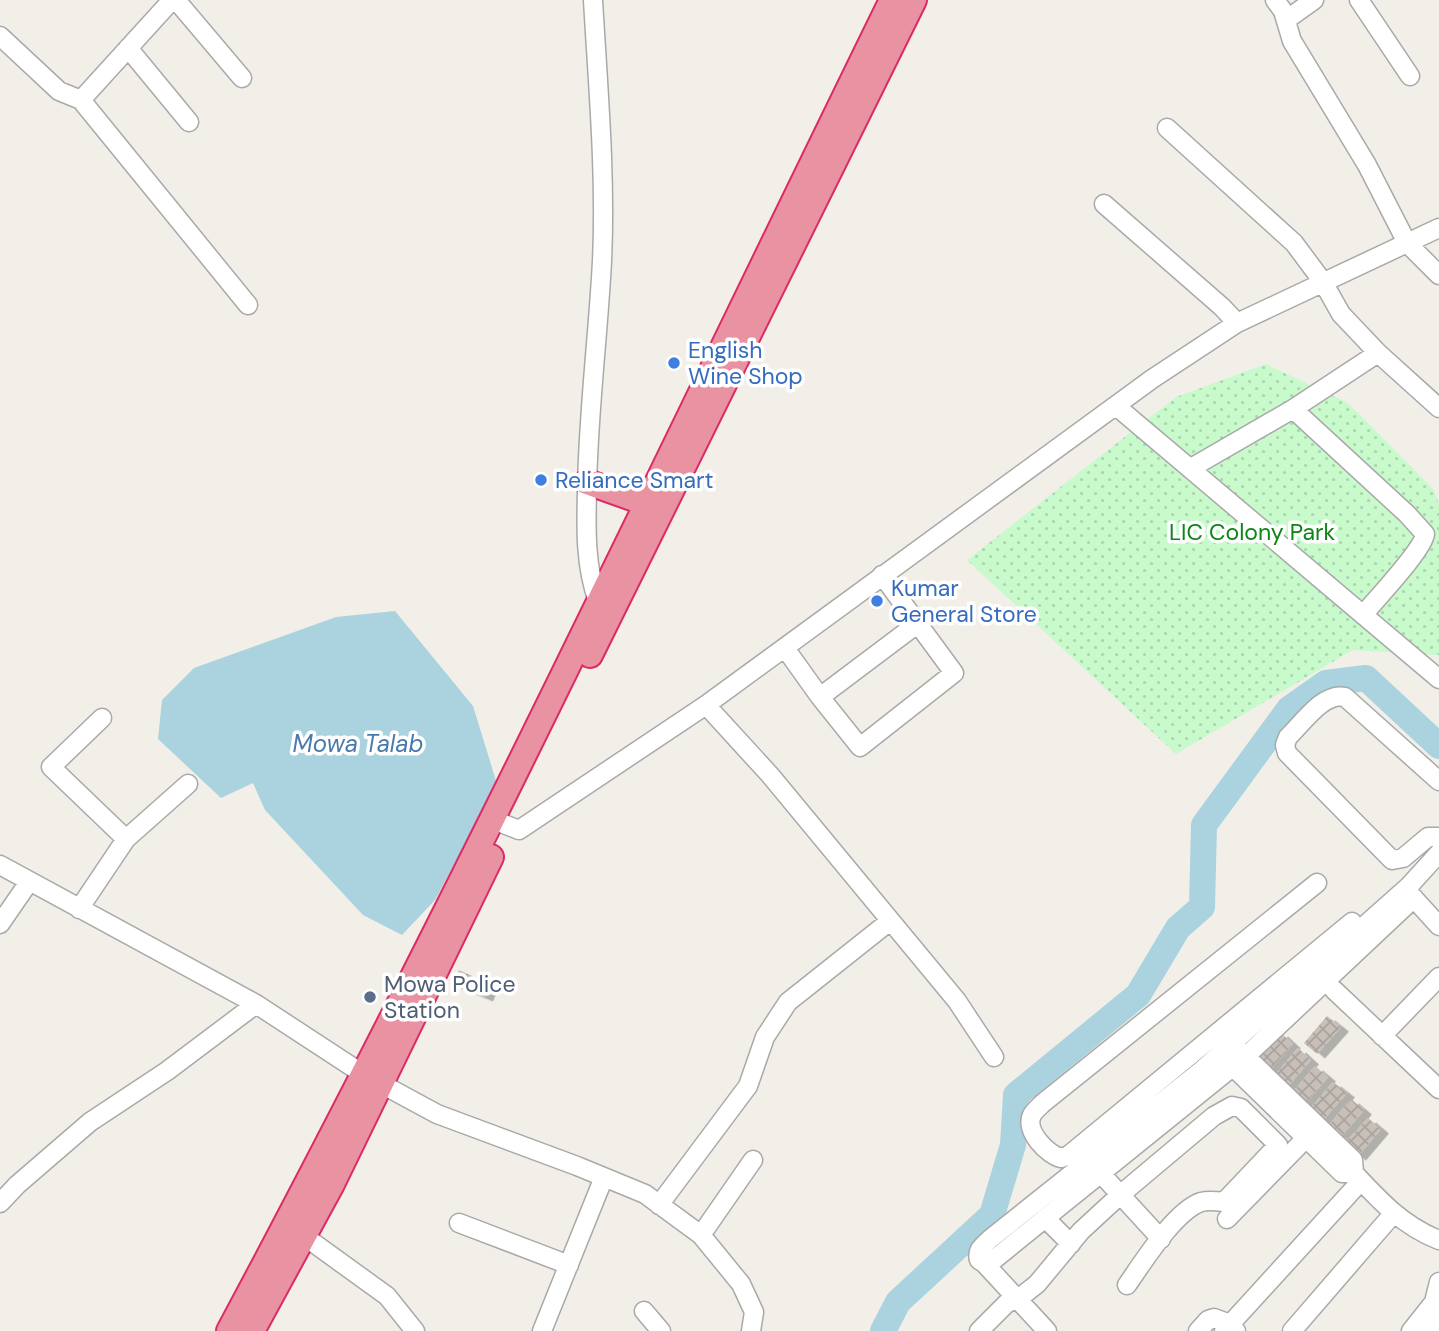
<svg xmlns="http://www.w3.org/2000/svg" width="1439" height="1331" font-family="'DM Sans',sans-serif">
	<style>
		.park { fill: url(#park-dots) }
		.water { fill: #aad3df }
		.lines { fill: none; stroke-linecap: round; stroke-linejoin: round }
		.river { stroke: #aad3df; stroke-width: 26 }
		.building { fill: url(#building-cross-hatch); filter: url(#shadow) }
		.minor-casing { stroke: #a9a9a9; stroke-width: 21 }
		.highway-casing { stroke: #dc2a67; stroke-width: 28 }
		.minor { stroke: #fff; stroke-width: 18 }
		.highway { stroke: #e892a2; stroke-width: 24 }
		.shop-dot { fill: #3f7fe0; stroke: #fff; stroke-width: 2.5 }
		.service-dot { fill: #5c6f8a; stroke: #fff; stroke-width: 2.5 }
		.labels { text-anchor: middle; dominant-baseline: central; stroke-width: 7; stroke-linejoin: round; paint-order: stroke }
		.shop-label { font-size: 23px; fill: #366cbe; stroke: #fff; text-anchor: start }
		.park-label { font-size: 23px; fill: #0c8416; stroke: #fff }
		.service-label { font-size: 23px; fill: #4e5e75; stroke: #fff; text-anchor: start }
		.water-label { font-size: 24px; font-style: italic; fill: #4a7aab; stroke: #fff }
	</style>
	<defs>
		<pattern id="park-dots" width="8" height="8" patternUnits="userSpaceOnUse" patternTransform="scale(1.75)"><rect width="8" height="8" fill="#c8facc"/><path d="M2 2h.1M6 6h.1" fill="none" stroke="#acd6af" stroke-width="1.8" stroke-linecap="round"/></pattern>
		<pattern id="building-cross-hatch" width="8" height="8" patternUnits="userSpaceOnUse" patternTransform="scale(1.75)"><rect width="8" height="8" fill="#c7bfb8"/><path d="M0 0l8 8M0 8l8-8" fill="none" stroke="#aba49e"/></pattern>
		<filter id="shadow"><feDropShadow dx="8" dy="4.5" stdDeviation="0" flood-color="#0004"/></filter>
	</defs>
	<rect width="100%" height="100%" fill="#f2efe9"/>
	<path class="park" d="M1266,364L1348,403L1434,490L1439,504V655L1353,650L1176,754L967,560L1176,397Z"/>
	<path class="water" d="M395,611L473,706L497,784L435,900L402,935L363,915L265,810L253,783L221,798L158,739L162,700L194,668L336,617Z"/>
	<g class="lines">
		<path class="river" d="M883,1331L898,1302L992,1215L1013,1145L1016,1095L1138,995L1178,928L1202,907L1204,825L1289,709L1326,683L1366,678L1439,746"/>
	</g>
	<path class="building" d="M459,970L472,976L470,979L489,988L485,997L453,984Z
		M1327,1016L1341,1027L1317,1054L1304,1043Z
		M1280,1032L1293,1044L1269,1071L1256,1059Z
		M1298,1048L1311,1060L1288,1086L1275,1075Z
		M1315,1066L1328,1077L1305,1104L1292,1093Z
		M1333,1082L1347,1093L1323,1120L1310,1109Z
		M1351,1099L1364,1110L1341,1137L1328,1126Z
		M1368,1118L1381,1129L1358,1156L1344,1144Z"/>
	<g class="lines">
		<g class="minor-casing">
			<path id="minor" d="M176,0L242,78
				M593,0C598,87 606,175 602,261C598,338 588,414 587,490C586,527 585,567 598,601
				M1275,0L1283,11L1292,41L1367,165L1407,243L1439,275
				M1359,0L1410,76
				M1286,20L1314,0
				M0,36L59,91L81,100L248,305
				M128,48L189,122
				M81,100L172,0
				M1167,128L1294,243L1323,282L1341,314L1378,353L1439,408
				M1104,204L1222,307L1237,323
				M1116,406L1439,679
				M1293,409L1378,353
				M1191,468L1293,409L1407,514L1425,534C1423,550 1376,599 1363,615
				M785,648L820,697L860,747L954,673L882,575
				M820,697L917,624
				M706,705L770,775L957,1001L994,1057
				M102,718L51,767L126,839
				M1439,781L1345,697C1323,692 1303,723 1288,737L1285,745L1287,753L1392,860L1403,858L1428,837H1439
				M491,819L519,830L706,705L1152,379L1237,323L1439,228
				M1439,853L1409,886L1410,894L1439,926
				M0,865L256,1004L363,1074L437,1114L577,1166L645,1194L701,1235L741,1284L754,1312L751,1331
				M1317,883L1043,1103C1040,1106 1034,1111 1032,1115C1024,1131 1048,1155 1061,1158L1069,1155L1352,922
				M1409,886L1202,1070L990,1239C983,1246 976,1250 979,1260L984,1263L991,1262L1246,1056L1414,898
				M79,909L126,839L188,784
				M0,924L29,882
				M1334,990L1439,1089
				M1382,1036L1439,977
				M1226,1060L1342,1173H1354L1353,1160L1238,1049
				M1094,1166L1161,1239
				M1354,1173C1380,1201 1403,1226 1439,1240
				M0,1203L17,1185L90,1122L167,1071L256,1004
				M659,1205L748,1086L765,1037L788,1002L890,921
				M1045,1218L1071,1244
				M1227,1219L1312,1132
				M459,1223L569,1265
				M701,1235L753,1160
				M304,1236L387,1296L415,1331
				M984,1263L1047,1331
				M644,1311L661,1331
				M542,1331L604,1177
				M979,1331L1007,1303L1018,1299L1037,1284L1081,1231L1120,1195L1214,1116L1232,1106L1241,1108L1278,1145L1224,1202C1217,1201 1208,1200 1201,1202C1175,1211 1143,1262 1127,1285
				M1198,1331L1208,1320L1214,1318L1230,1324L1236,1331
				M1224,1331L1361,1181
				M1292,1331L1393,1214
				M1411,1331L1434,1302L1439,1282
				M1429,1331L1439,1315"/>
		</g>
		<g class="highway-casing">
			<path id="highway" d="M587,482L646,503
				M590,655L914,0
				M229,1331C463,894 674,445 892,0
				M252,1331L332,1184L491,857"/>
		</g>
		<use href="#minor" class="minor"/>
		<use href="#highway" class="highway"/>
	</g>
	<g class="shop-dot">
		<circle cx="674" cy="363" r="7"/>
		<circle cx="541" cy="480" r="7"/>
		<circle cx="877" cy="601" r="7"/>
	</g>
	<circle class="service-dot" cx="370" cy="997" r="7"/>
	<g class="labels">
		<g class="shop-label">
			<text x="688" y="350">English<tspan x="688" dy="26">Wine Shop</tspan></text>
			<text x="555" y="480">Reliance Smart</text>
			<text x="891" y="588">Kumar<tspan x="891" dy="26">General Store</tspan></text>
		</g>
		<g class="park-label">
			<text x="1252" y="532">LIC Colony Park</text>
		</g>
		<g class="service-label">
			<text x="384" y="984">Mowa Police<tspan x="384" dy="26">Station</tspan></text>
		</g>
		<g class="water-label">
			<text x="358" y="743">Mowa Talab</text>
		</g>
	</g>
</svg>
